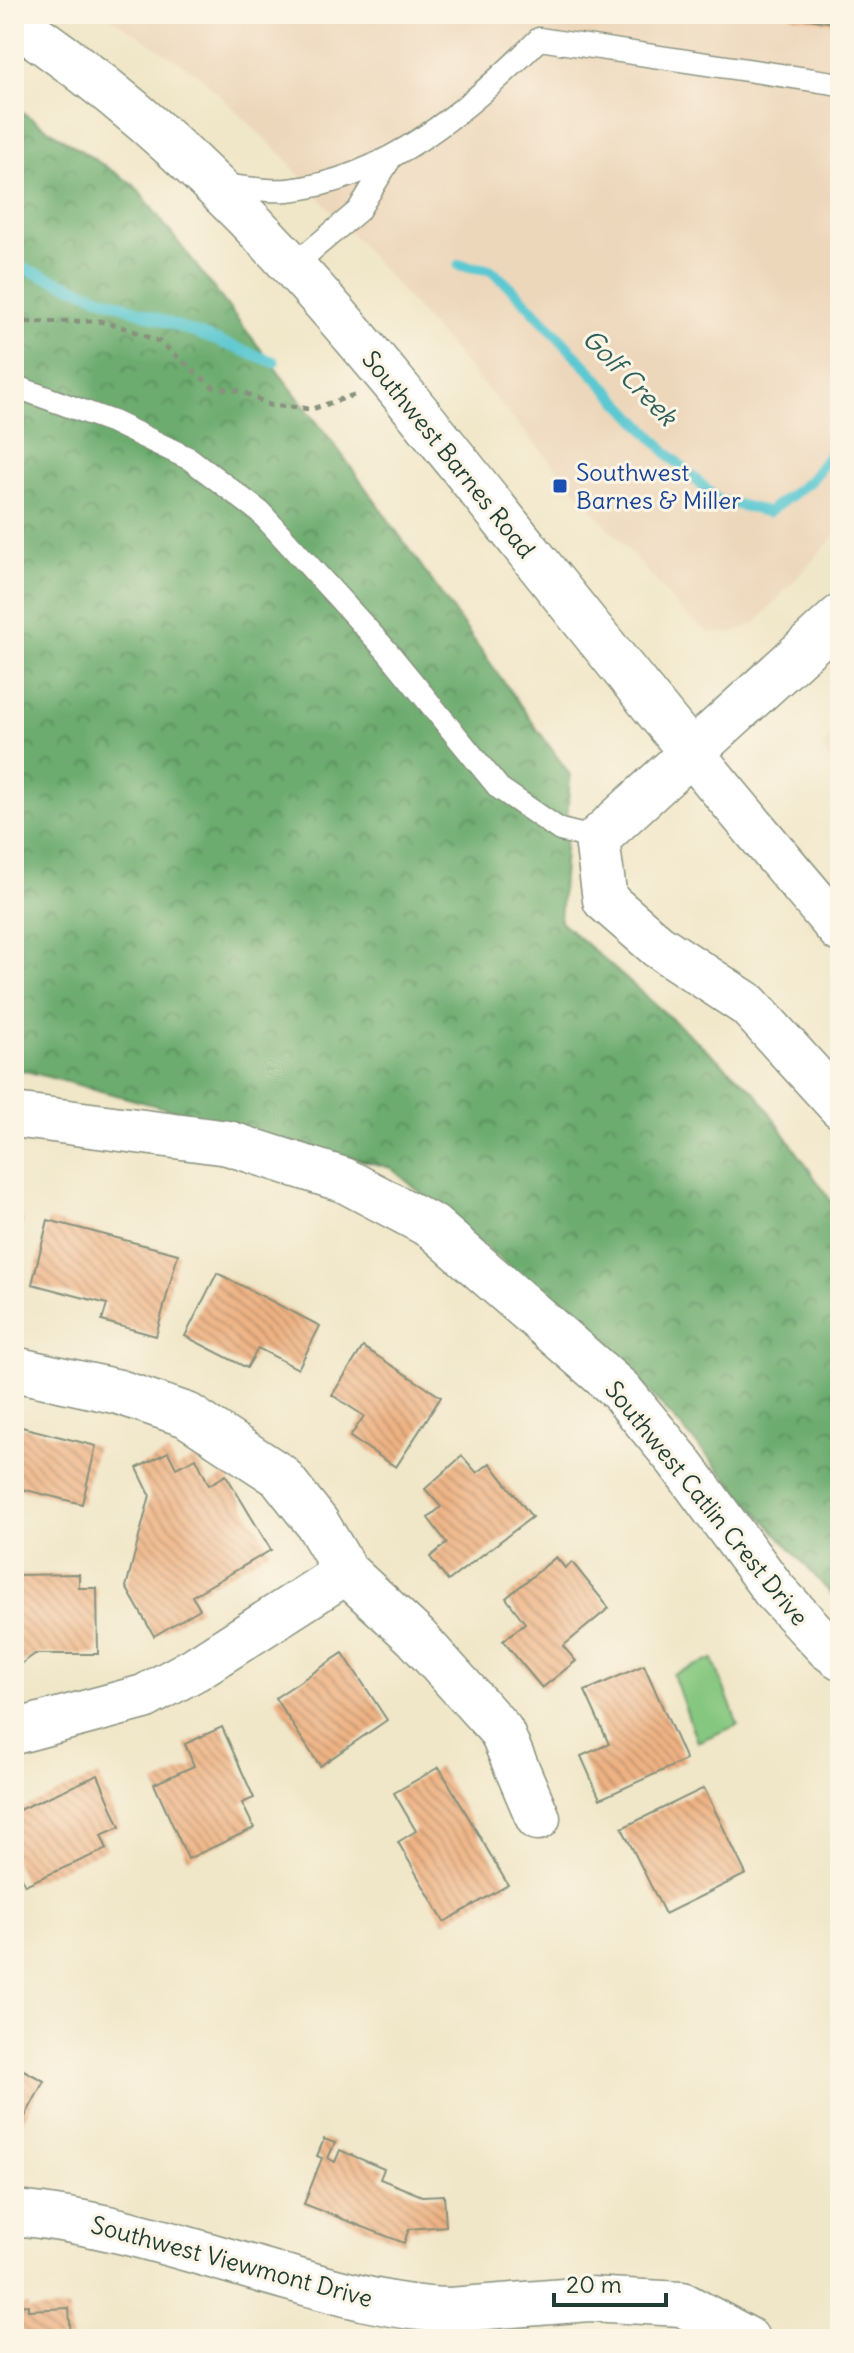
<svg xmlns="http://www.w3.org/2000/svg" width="854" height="2353" font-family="Delius,sans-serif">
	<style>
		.built { fill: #edd7bb }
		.green { fill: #85c77f; stroke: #52825a; stroke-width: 2 }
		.forest { fill: url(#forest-crowns); stroke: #467451; stroke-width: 2 }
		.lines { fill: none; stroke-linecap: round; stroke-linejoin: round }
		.stream { stroke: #5bc8d1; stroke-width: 11 }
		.building { fill: url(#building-back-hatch) }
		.service-casing { stroke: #88927e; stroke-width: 25 }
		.minor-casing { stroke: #88927e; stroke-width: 47 }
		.secondary-casing { stroke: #88927e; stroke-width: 47 }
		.primary-casing { stroke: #88927e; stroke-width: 47 }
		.path { stroke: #88927e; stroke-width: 5; stroke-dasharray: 6 6; stroke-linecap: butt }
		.service { stroke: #fff; stroke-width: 22 }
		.minor { stroke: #fff; stroke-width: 44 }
		.secondary { stroke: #fff; stroke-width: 44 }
		.primary { stroke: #fff; stroke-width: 44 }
		.transit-dot { fill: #1a4fb4; stroke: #fcf5e5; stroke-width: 3 }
		.labels { text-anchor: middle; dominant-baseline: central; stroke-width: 6; stroke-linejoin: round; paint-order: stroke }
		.street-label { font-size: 24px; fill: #1f3d34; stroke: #fcf5e5 }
		.transit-label { font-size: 24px; fill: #164399; stroke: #fcf5e5; text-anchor: start }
		.water-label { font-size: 26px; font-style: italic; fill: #2e605b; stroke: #fcf5e5 }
	</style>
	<defs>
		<pattern id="forest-crowns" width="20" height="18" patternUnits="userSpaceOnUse" patternTransform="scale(2)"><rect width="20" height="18" fill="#6cac6e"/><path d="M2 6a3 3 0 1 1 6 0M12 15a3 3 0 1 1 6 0" fill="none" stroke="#588d5b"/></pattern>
		<pattern id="building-back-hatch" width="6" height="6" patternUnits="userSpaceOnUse" patternTransform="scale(2)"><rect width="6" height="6" fill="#eeb283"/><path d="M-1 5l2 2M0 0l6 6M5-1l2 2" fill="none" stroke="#c0926c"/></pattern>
	</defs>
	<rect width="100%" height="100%" fill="#fcf5e5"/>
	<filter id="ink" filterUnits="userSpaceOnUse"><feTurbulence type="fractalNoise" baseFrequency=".0125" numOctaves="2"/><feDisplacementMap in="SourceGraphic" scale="16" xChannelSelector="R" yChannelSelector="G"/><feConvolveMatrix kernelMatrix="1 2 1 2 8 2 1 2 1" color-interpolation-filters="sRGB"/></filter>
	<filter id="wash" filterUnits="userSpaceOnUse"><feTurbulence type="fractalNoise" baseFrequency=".006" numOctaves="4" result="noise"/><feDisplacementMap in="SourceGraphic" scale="32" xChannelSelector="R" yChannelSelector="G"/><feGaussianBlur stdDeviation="1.8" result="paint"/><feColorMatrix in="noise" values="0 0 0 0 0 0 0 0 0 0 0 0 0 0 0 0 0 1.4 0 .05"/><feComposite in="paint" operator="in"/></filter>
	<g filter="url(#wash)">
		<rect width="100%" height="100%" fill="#f0e6c8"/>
		<path class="built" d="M105,14H840V530L756,623L733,633L709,632L687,617L283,156L199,75Z
			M840,724V772L821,749Z"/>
		<path class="green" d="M713,1659L738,1725L697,1742L673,1674Z"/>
		<path class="forest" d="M14,107L134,185L340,452L570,775L560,921L756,1093L840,1214V1604L621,1360L391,1168L14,1068Z"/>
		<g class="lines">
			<path class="stream" d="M14,265L274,362
				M459,265L491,270L520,296L670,456L718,500L768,512L811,480L840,441"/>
		</g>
		<g id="blocks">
			<path class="building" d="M789,14H840V24L789,16Z
				M14,1217L23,1219L16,1260H14Z
				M48,1220L178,1254L156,1336L102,1321L107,1304L32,1284Z
				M217,1273L320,1326L298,1369L258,1348L247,1368L185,1336Z
				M363,1347L441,1397L396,1467L350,1437L364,1416L332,1395Z
				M14,1425L96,1446L82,1504L14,1487Z
				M168,1452L176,1468L196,1458L209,1485L226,1475L271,1550L192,1596L200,1609L154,1636L126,1587L150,1495L137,1468Z
				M462,1456L477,1473L490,1463L532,1517L448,1581L430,1557L447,1543L428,1518L441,1507L425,1489Z
				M556,1557L565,1568L572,1562L609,1608L563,1646L576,1661L542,1688L503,1641L525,1623L506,1598Z
				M79,1574V1588H97L98,1654H35L14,1669V1575Z
				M343,1653L387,1720L320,1766L275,1698Z
				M644,1665L686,1760L600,1799L581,1756L609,1744L585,1691Z
				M222,1727L254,1798L242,1803L254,1828L188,1859L154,1784L194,1766L185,1744Z
				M439,1767L508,1885L444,1922L398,1842L416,1831L394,1793Z
				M98,1775L120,1827L101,1835L107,1849L25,1885L14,1860V1812Z
				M704,1788L746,1874L665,1914L622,1828Z
				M14,2065L44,2081L18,2130L14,2128Z
				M324,2139L335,2143L328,2158L335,2162L340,2150L384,2169L380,2179L422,2196L444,2195L446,2226L409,2229L404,2243L304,2204L322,2158L317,2156Z
				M28,2305V2310L69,2308L71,2339H14V2306Z"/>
		</g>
	</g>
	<g filter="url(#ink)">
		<use href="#blocks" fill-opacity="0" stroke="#88927e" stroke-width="2"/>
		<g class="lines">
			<g class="service-casing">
				<path id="service" d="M221,185C242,187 266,192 288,190C386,180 472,107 539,39L840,84
					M294,265L358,211L390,159
					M14,386L113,422L190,459L260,512L387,651L499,788L560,830L597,839"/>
			</g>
			<g class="minor-casing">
				<path id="minor" d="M690,754L597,839L605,900L658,946L748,1005L840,1106
					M14,1115L228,1143L344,1180L433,1227L620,1390L678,1460L774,1590L828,1648L840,1657
					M14,1369L119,1392L187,1415L280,1476L317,1523L346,1572L416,1637L501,1731L538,1818
					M14,1732L144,1697L195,1669L346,1572
					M14,2213C108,2221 198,2253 288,2278C340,2293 395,2309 450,2310L448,2327L440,2339
					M450,2310L589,2299L682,2304L747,2339"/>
			</g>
			<g class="secondary-casing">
				<path id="secondary" d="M690,754L840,617"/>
			</g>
			<g class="primary-casing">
				<path id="primary" d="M14,22C223,159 376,359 529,552C631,680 734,806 840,930"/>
			</g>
			<path class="path" d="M14,322L99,321L128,329L160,342L213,387L241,391L269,405L312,409L354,395"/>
			<use href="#service" class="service"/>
			<use href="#minor" class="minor"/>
			<use href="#secondary" class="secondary"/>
			<use href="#primary" class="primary"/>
		</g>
	</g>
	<rect class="transit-dot" x="552" y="478" width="16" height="16" rx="4"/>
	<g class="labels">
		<g class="street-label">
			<text transform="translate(449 454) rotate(51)">Southwest Barnes Road</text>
			<text transform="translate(707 1503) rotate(51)">Southwest Catlin Crest Drive</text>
			<text transform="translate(232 2261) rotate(15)">Southwest Viewmont Drive</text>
		</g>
		<g class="transit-label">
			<text x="576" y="472">Southwest<tspan x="576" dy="28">Barnes &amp; Miller</tspan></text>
		</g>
		<g class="water-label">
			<text transform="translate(630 377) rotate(46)">Golf Creek</text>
		</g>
	</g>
	<rect width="854" height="2353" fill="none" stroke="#fcf5e5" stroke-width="48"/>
	<path d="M554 2293v12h112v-12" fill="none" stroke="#1f3d34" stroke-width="4"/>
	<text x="566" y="2293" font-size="24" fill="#1f3d34" stroke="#fcf5e5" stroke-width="6" paint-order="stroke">20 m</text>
</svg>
